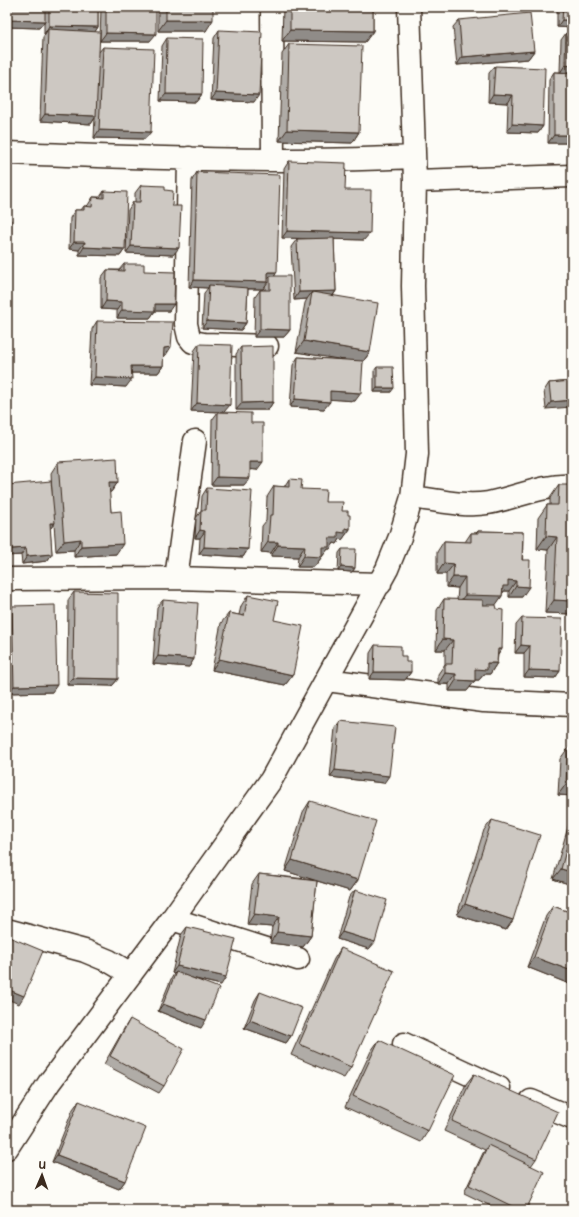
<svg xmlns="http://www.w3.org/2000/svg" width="579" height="1217" font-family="Mali,sans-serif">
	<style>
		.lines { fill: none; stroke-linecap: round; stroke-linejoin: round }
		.street-casing { stroke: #3b2a1e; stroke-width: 25 }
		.street { stroke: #fdfcf7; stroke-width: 22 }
		.wall { fill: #b0aca7; stroke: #3b2a1e }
		.shaded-wall { fill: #908c88; stroke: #3b2a1e }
		.building { fill: #cdc8c2; stroke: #3b2a1e }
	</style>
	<rect width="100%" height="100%" fill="#fdfcf7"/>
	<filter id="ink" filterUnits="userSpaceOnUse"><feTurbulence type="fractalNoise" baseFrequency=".025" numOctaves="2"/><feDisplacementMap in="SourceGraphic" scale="8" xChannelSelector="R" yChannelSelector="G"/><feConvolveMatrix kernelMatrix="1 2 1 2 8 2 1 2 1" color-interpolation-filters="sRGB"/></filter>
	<g filter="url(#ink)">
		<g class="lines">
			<g class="street-casing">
				<path id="street" d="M272,7L273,159
					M7,153C142,157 279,164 414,157
					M189,158L186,324L189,337L193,342L204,344L267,346
					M415,181L572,176
					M412,497C437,500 463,507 488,503C516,498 543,484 572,486
					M176,578L195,441
					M7,579L176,578L380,584
					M327,680L484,701L572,705
					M172,919L298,959
					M7,930L85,951L109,961L131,974
					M404,1044L499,1088
					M531,1101L572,1118
					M7,1148L49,1083L172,919L271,780L387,569L400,537L412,497L417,454L413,286L415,181L409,7"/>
			</g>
			<use href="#street" class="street"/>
		</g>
		<path class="wall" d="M7,7H98V27L95,31L99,52L103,47L145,139L94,138L95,118L91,124L40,121L43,37L45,34H44V22L39,28L7,27Z
			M101,7H156L150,41H100Z
			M158,7H213L206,31H158Z
			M283,7H373V31L365,42L282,41Z
			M557,7H572V28L557,27Z
			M459,20L534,51L528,59L457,65L453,27Z
			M219,30L254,102L211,100L214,38Z
			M566,33L572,143H548L549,80L554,72H560L561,40Z
			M167,38L202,94L196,102L160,101L162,46Z
			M289,44L359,132L352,143L279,141L282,54Z
			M495,66L543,126L538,133L507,132L508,103L488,102L489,73Z
			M289,161L345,190L364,240L334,239L336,291L333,296L370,352L363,362L355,401L330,399L324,409L290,407L293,365L298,357L347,360L296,352L305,303L307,299L294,300L291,247L297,239H315L282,238L284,169Z
			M197,172L275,276L290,330L284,337H254L255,297L260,290H265V286L263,289H248L246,323L241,330L202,328L204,293L208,288L189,287L192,180Z
			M141,185L165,190L172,206L173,255L126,253L128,210L133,202H135V193Z
			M104,191L125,249L120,256L79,255V250L69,249L70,218L75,210H81L84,206H87L88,205L93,197H100Z
			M124,264L144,271L169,311H155L150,318H117V310L101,309V278L107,270H119Z
			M97,321L166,355H163V366L158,373H132L126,387L89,385L92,329Z
			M199,344L224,412L191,411L194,351Z
			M241,347L273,402L268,410H236V354Z
			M377,367L391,392H374V371Z
			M572,381L546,409L544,391L549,383Z
			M218,412L251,423L257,470L250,469L244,485H211L212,420Z
			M58,462L118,482L111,492H109L111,512L116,554L74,557V550L56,551L54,524L50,529L52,554L47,561L22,564L21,555L7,556V485L52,495L51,473Z
			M289,479L301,489L342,511L348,515L350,529L342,540L340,539L337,544L334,543L330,549H328L314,567H297L298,557L271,556V553L261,552L262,526L266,521L267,497L274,486L284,487Z
			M559,485L572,614L545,613L548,550L537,549L538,518L547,505H550V498Z
			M207,488L248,549L243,557L199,554L200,538H195L196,518L201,511L202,496Z
			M478,531L523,532L522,597H509V591H504L502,594V596L495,605L502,649L498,655L497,663L490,674H484L479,680H475L467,691H449V684H438V674L445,664V650H436L437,610L444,599L457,600L458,588L446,587V574H437V552L444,541L465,542L471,533H476Z
			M342,549L355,568L352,572L338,571L339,553Z
			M74,592L118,679L112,686L67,685L68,600Z
			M248,595L274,620L293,675L285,685L212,670L221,623L229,613L239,615L241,606Z
			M163,600L194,659L189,667L153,664L157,607Z
			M12,606L52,692L8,693L7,642V613Z
			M522,618L560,671L555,678L524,677V653H515L516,625Z
			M375,645L401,656L406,662L411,672L405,680L369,679L370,653Z
			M340,721L384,783L330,777L335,728Z
			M568,748H572V796L558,795L560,759Z
			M310,801L358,880L350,891L317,881L311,936L303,947L270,943L272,927L247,925L252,884L259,874L316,880L285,871L303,812Z
			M572,817V885L553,879L570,820Z
			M492,820L513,920L506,930L457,915L484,830Z
			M355,890L375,942L369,949L337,939L349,897Z
			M553,906L572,913V985L527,967L546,916Z
			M187,927L221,985L195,979L201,1028L158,1011L171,979L174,974L172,973L181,935Z
			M341,948L351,1067L344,1078L291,1055L334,959Z
			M260,992L291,1036L286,1043L244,1028L255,1000Z
			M130,1019L164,1086L159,1093L104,1064L125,1027Z
			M379,1040L428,1131L421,1142L345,1107L371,1051Z
			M474,1074L536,1159L531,1166L526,1210H499L464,1193L483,1153L485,1150L444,1131L466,1084Z
			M572,1084V1107L566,1105Z
			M79,1101L125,1181L119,1189L52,1162L73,1109Z"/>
		<path class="shaded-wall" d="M450,7H513L511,9Z
			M7,20L45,21L39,28L7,27Z
			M166,20H213L206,31H158Z
			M562,20H572V28L557,27Z
			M49,26L98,27L93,35L48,29L45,34H44Z
			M290,30L373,31L365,42L282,41Z
			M106,33L156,34L150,41H100Z
			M534,51L528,59L457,65L462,57Z
			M565,65L572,66V73H560Z
			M216,93L259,95L254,102L211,100Z
			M166,94H202L196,102L160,101Z
			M493,94L513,95L508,103L488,102Z
			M45,114L96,116L91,124L40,121Z
			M512,124L543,126L538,133L507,132Z
			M99,130L151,132L145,139L94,138Z
			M287,130L359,132L352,143L279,141Z
			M554,135H572V143H548Z
			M287,231L370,233L364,240L282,238Z
			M7,237H11L8,241H7Z
			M74,242H85L79,250L69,249Z
			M131,246L179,248L173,255L126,253Z
			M84,247L125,249L120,256L79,255Z
			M268,272H277L272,280L270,276L267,280Z
			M194,280L268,282L263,289L209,288V285L208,288L189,287Z
			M336,291L331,298L312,292L307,299L294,300L299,292Z
			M106,301L122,302L117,310L101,309Z
			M155,304H174L169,311H155L150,318H117L122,310Z
			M207,321L246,323L241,330L202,328Z
			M260,329L290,330L284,337H254Z
			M304,341L370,352L362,363L296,352Z
			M171,347L166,355L158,356L164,348Z
			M131,366H163L158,373H126Z
			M95,377L132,379L126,387L89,385Z
			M377,388H394L391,392H374Z
			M330,391L361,393L355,401L325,399Z
			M295,399L330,402L324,409L290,407Z
			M572,400V407L546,409L551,402Z
			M273,402L268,410H236L242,403Z
			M197,403L230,405L224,412L191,411Z
			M250,462H263L257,470L244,469Z
			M217,477L250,478L244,485H211Z
			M109,482H118L111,492L101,493Z
			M50,523H55L49,530Z
			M345,528L350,529L342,540L340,539L337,544L334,543L330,549H328L314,567H297L304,556L329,538Z
			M200,530L205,531L200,538H195Z
			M546,536L557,537L548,550L537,549Z
			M81,539L74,550L56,551L64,541Z
			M268,542H278L271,553L261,552Z
			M123,544L116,554L74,557L81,546Z
			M278,545L305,546L298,557L271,556Z
			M204,547L248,549L243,557L199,554Z
			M26,548L21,555L7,556L12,549Z
			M52,554L47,561L22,564L27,556Z
			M444,563L454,564L446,574H437Z
			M341,567L355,568L352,572L338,571Z
			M453,577H465L458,588L446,587Z
			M508,580L516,581L509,591H504L501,596H502L495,606L457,605L465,595L503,586Z
			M516,586L529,587L522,597H509Z
			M554,600L572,601V614L545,613Z
			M443,639L453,640L445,650H436Z
			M521,645L530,646L524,653H515Z
			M498,649H502L494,660Z
			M158,656L194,659L189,667L153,664Z
			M219,659L293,675L285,685L212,670Z
			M487,663H497L490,674H484L479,680H467L475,669Z
			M529,670L560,671L555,678L524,677Z
			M374,672H411L405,680L369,679Z
			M445,673L456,674L449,684H438Z
			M73,678L118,679L112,686L67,685Z
			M456,680L475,681L467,691H449Z
			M57,685L52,692L8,693L14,686Z
			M335,770L389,776L384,783L330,777Z
			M566,784L572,785V796L558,795Z
			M292,860L358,880L350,891L285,871Z
			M561,869L572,872V885L553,879Z
			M465,904L513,920L506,930L457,915Z
			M254,914L279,917L272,927L247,925Z
			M277,932L311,936L303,947L270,943Z
			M342,932L375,942L369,949L337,939Z
			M534,957L572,971V985L527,967Z
			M177,966L226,977L221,985L175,974L176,972L174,974L172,973Z
			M7,989L24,996L19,1004L7,999Z
			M163,1004L206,1020L201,1028L158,1011Z
			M250,1020L291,1036L286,1043L244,1028Z
			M571,1098H572V1107L566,1105Z
			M57,1155L125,1181L119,1189L52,1162Z"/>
		<path class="building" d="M7,7H45V21L7,20Z
			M49,7H98V27L49,26Z
			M106,7H156V34L106,33Z
			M166,7H213V20H166Z
			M290,7H373V31L290,30Z
			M563,7H572V20H562Z
			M530,13L534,51L462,57L459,20Z
			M48,29L100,32L96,116L45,114Z
			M219,30L262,32L259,95L216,93Z
			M566,33H572V66L565,65Z
			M167,38L203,39L202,94H166Z
			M289,44L362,46L359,132L287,130Z
			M103,47L154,49L151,132L99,130Z
			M495,66L545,68L543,126L512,124L513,95L493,94Z
			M554,72L572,73V135H554Z
			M289,161L346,163L345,190H371L370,233L287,231Z
			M197,172L280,175L277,272H268V282L194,280Z
			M141,185L165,186V190L173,191L172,206H181L179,248L131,246L133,202H140Z
			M104,191L127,192L125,249L84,247L85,242H74L75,210H84V206L92,207L93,197L104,198Z
			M7,220H11V237H7Z
			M334,238L336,291L299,292L297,239Z
			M124,264H144V271L175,272L174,304H155V311L122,310V302L106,301L107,270L124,271Z
			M270,276H290V330L260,329V290H270Z
			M209,285L248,288L246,323L207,321Z
			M312,292L378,303L370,352L304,341Z
			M97,321L173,322L171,347L164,348L163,366H131L132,379L95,377Z
			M199,344L232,345L230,405L197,403Z
			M273,346V402L242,403L241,347Z
			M298,357L363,361L361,393L330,391V402L295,399Z
			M377,367H393L394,388H377Z
			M572,381V400L551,402L549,383Z
			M218,412L251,413V423H263V462H250V478L217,477Z
			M117,458L118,482H109L111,512L121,511L123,544L81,546V539L64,541L58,462Z
			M289,479L302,480L301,489L326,490L325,502H343L342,511H348V515H350V529L345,528V533L338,532V538H329V547H322V557L304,556L305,546L278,545V542H268L270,515H273L274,486L289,487Z
			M51,481L55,523H50L52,554L27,556L26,548L12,549L7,496V485Z
			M559,485H572V601L554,600L557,537L546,536L547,505H558Z
			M207,488L252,491L248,549L204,547L205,531L200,530L201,510H206Z
			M478,531L523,532L522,560H530L529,587L516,586V581L508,580V586H503L502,596L465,595V577H453L454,564L444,563V541L471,542V533H478Z
			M342,549H356L355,568L341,567Z
			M74,592L118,593V679L73,678Z
			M248,595L278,601L274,620L303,626L293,675L219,659L229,613L244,616Z
			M444,599L483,600V605H496L497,609L503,610L502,649H498L497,663H487V670L475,669V681L456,680V674L445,673V664H452L453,640L443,639Z
			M163,600L198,603L194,659L158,656Z
			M55,605L57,685L14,686L12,606Z
			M522,618L562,619L560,671L529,670L530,646L521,645Z
			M375,645L401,646V656H406V662H411V672H374Z
			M340,721L395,727L389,776L335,770Z
			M568,748H572V785L566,784Z
			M310,801L376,821L358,880L292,860Z
			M492,820L540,835L513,920L465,904Z
			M572,828V872L561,869Z
			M259,874L317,881L311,936L277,932L279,917L254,914Z
			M355,890L387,900L375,942L342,932Z
			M553,906L572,913V971L534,957Z
			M187,927L236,939L226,977L177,966Z
			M7,936L43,951L24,996L7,989Z
			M341,948L394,971L351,1067L299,1044Z
			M176,972L219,988L206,1020L163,1004Z
			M260,992L302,1008L291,1036L250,1020Z
			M130,1019L184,1049L164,1086L110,1056Z
			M379,1040L455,1075L428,1131L353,1096Z
			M474,1074L558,1112L536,1159L452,1121Z
			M79,1101L146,1128L125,1181L57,1155Z
			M488,1145L544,1172L526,1210H520L469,1185Z"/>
	</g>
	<rect width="579" height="1217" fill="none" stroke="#fdfcf7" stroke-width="24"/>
	<rect x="12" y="12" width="555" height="1193" fill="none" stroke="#3b2a1e" stroke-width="1.5" filter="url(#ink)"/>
	<g transform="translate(42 1175) rotate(2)" stroke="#fdfcf7" stroke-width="3" paint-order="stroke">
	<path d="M0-3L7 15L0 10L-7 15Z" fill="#3b2a1e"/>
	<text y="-6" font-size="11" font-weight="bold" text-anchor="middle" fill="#3b2a1e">U</text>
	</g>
</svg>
